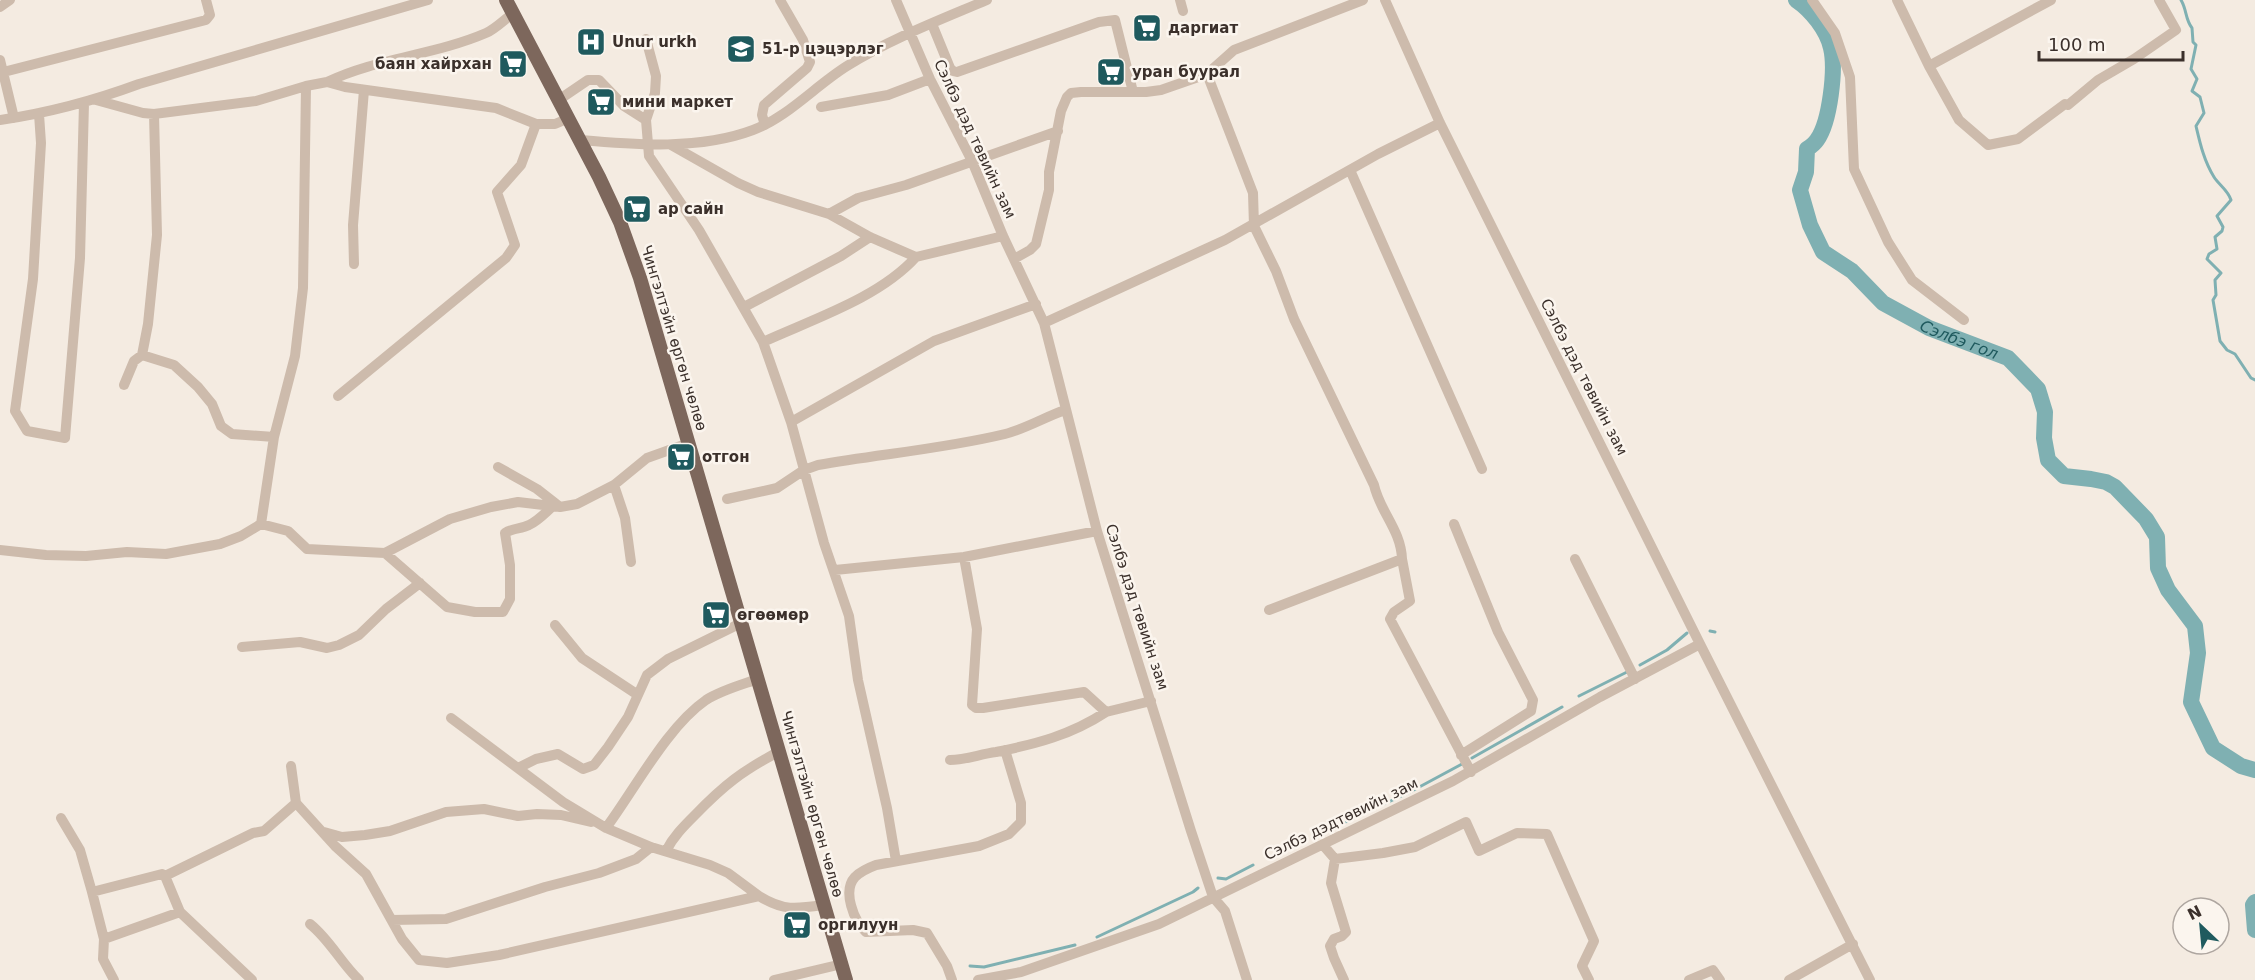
<svg xmlns="http://www.w3.org/2000/svg" width="2255" height="980" font-family="'DejaVu Sans',sans-serif">
	<style>
		.lines { fill: none; stroke-linecap: round; stroke-linejoin: round }
		.stream { stroke: #7fb0b2; stroke-width: 3 }
		.river { stroke: #7fb0b2; stroke-width: 16 }
		.minor { stroke: #cdbbac; stroke-width: 10 }
		.major { stroke: #7d675c; stroke-width: 14 }
		.labels { text-anchor: middle; dominant-baseline: central; stroke-width: 5; stroke-linejoin: round; paint-order: stroke }
		.poi-label { font-size: 15px; font-weight: bold; fill: #3b302b; stroke: #fbf5ee; text-anchor: start }
		.street-label { font-size: 15px; fill: #3b302b; stroke: #fbf5ee }
		.water-label { font-size: 16px; font-style: italic; fill: #1f5a5e; stroke: #fbf5ee }
	</style>
	<rect width="100%" height="100%" fill="#f4ebe1"/>
	<g class="lines">
		<path class="stream" d="M2181,0C2187,10 2185,19 2192,28L2193,42L2196,45L2191,69L2197,79L2192,91L2200,97L2204,113L2196,126C2200,143 2204,161 2214,177C2219,185 2228,190 2231,200L2217,216L2223,227L2222,231L2215,237L2217,249L2209,254L2207,259L2221,273L2215,280L2216,295L2213,300L2220,341L2227,350L2235,354L2251,378L2255,380
			M1710,631L1715,632
			M1640,665L1667,650L1687,633
			M1579,696L1627,672
			M1472,758L1562,707
			M1339,825L1410,792L1462,764
			M1218,878L1226,879L1253,865
			M1097,937L1193,892L1198,888
			M970,966L984,967L1075,945"/>
		<g class="river">
			<path id="s1" d="M1796,0C1811,10 1827,30 1831,48C1836,69 1830,122 1817,140C1815,143 1810,147 1807,149L1806,172L1800,190L1810,225L1823,252L1852,271L1883,303L1929,328L2008,358L2038,389L2045,412L2044,438L2048,460L2064,476L2091,479L2106,482L2115,487L2146,519L2157,537L2158,568L2168,590L2195,626L2198,653L2191,702L2213,748L2241,766L2255,770"/>
			<path d="M2255,902L2253,905L2255,930"/>
		</g>
		<path class="minor" d="M896,0L930,79L972,161L1003,236L1044,323L1097,531L1191,831L1213,897L1225,911L1247,980
			M1180,0L1183,11
			M1385,0L1440,123L1700,644L1870,980
			M1812,0L1835,33L1850,77L1854,169L1888,242L1912,280L1964,320
			M1897,0L1929,66L1959,120L1988,145L2018,139L2065,104L2068,105L2098,80L2134,59L2176,30L2159,0
			M0,7L10,0
			M932,24L950,68L953,71L957,72L1099,22L1115,20L1133,92
			M646,39L656,76L655,93L646,120L649,156L699,230L763,342L791,422L824,543L849,616L858,680L887,808L896,861
			M0,60L14,118
			M1929,66L2051,0
			M0,73L206,20L210,15L206,0
			M327,82C377,58 435,55 486,33C495,29 504,20 512,14
			M560,99L588,80H599L624,106L646,120
			M96,100L143,113L154,114L256,101L306,86L327,82L345,87L496,108L536,124H555L569,118
			M821,107L888,95L930,79
			M39,114L41,143L33,279L15,411L27,431L65,438L80,258L84,103
			M154,114L157,235L148,324L142,355L174,365L198,387L212,404L221,426L232,434L274,437
			M0,120C48,113 93,101 139,84L428,0
			M765,125L762,115L764,105L807,68L810,62L803,40L780,0
			M581,140C636,145 700,150 753,130C788,117 815,86 847,66C890,39 940,20 987,0
			M671,145L738,183L758,192L829,214L870,237L916,257L1003,236
			M1350,170L1482,469
			M829,214L858,198L906,185L1058,131
			M1014,259L1030,250L1036,244L1049,190V172L1061,111L1067,97L1071,93L1081,92H1146L1161,90L1207,74
			M354,264L353,225L364,90
			M744,307L841,256L870,237
			M1044,323L1225,240L1378,154L1440,123
			M763,342C813,319 879,298 916,257
			M124,385L134,361L142,355
			M338,396L506,258L515,245L497,192L521,165L536,124
			M791,422L934,341L1036,304
			M498,467L537,489L560,507L577,504L614,485L647,458L689,443
			M614,485L625,518L631,562
			M727,499L777,488L804,470L818,465C880,454 943,449 1005,434C1025,429 1045,417 1065,410
			M261,524L274,437L295,356L303,288L306,86
			M1454,524L1498,632L1533,700L1531,711L1461,755
			M0,550L46,555L86,556L127,552L166,554L220,544L241,536L261,524L288,531L307,549L385,553L450,519L491,507L518,502L560,507
			M385,553L447,607L475,612H503L510,599V565L505,533C513,528 521,529 529,525C538,521 545,513 553,506
			M1402,559L1410,601L1394,612L1390,619L1471,772
			M1575,559L1635,679
			M835,570L964,557L1097,531
			M1269,610L1402,559C1401,530 1380,512 1374,485L1294,319L1276,271L1254,226L1253,193L1207,74L1234,50L1363,0
			M555,625L582,658L638,695
			M242,647L300,642L327,648L339,645L359,635L386,609L420,583
			M1106,712L1151,701
			M451,718L563,802L606,828L651,847L710,865L728,873L759,896
			M950,760C966,760 980,754 996,752C1036,744 1071,735 1106,712L1084,692L983,708H976L972,705L977,629L964,557
			M291,766L296,803L335,846L366,874L402,939L419,960L447,963L499,955L759,896C783,911 796,909 823,905
			M518,768L536,759L558,754L583,769L594,765L608,747L628,717L647,675L668,659L741,623
			M61,818L80,850L92,892
			M606,828C635,789 667,727 706,700C722,690 741,685 758,679
			M324,832L342,837L365,835L390,831L446,812L484,809L518,816L537,814L561,815L591,822
			M1323,845L1335,859L1383,853L1415,847L1466,822L1479,851L1517,833L1547,834L1594,941L1582,966L1589,980
			M666,851C673,837 683,827 695,815C724,785 742,771 780,751
			M1335,859L1331,883L1346,932L1342,936L1334,939L1330,946L1334,958L1344,980
			M392,920L446,919L545,887L599,873L636,859L651,847
			M310,924C330,940 341,963 359,980
			M104,939L180,912
			M114,980L103,959L104,939L92,892L162,874L165,876
			M252,980L180,912L165,876L253,833L264,831L296,803
			M774,980L842,964
			M952,980L947,966L927,933L913,930L866,932C854,921 842,891 855,877C861,871 868,868 876,865L979,846L1009,834L1021,822V803L1005,750
			M978,980L1021,972L1159,924L1453,781L1600,697L1700,644
			M1689,980L1713,970L1720,980
			M1789,980L1853,944"/>
		<path class="major" d="M506,0L599,177L620,222L640,278L846,980"/>
	</g>
	<defs>
		<g id="supermarket-square" transform="scale(1.5)"><rect x="-9" y="-9" width="18" height="18" rx="4" fill="#1f5a5e" stroke="#fbf5ee"/><path d="M-6-5.5h2.5l.6 2H6L4.5 2H-2.5L-4.4-4H-6ZM-1.5 3.2a1.3 1.3 0 1 0 .1 0ZM3 3.2a1.3 1.3 0 1 0 .1 0Z" fill="#fff"/></g>
		<g id="hospital-square" transform="scale(1.5)"><rect x="-9" y="-9" width="18" height="18" rx="4" fill="#1f5a5e" stroke="#fbf5ee"/><path d="M-5-5h3v3.5h4V-5h3V5h-3V1.5h-4V5h-3Z" fill="#fff"/></g>
		<g id="school-square" transform="scale(1.5)"><rect x="-9" y="-9" width="18" height="18" rx="4" fill="#1f5a5e" stroke="#fbf5ee"/><path d="M0-5L7-2L0 1L-7-2ZM-4 1L0 2.5L4 1V4Q0 6-4 4Z" fill="#fff"/></g>
	</defs>
	<g fill-rule="evenodd">
		<use href="#supermarket-square" x="1147" y="28"/>
		<use href="#hospital-square" x="591" y="42"/>
		<use href="#school-square" x="741" y="49"/>
		<use href="#supermarket-square" x="513" y="64"/>
		<use href="#supermarket-square" x="1111" y="72"/>
		<use href="#supermarket-square" x="601" y="102"/>
		<use href="#supermarket-square" x="637" y="209"/>
		<use href="#supermarket-square" x="681" y="457"/>
		<use href="#supermarket-square" x="716" y="615"/>
		<use href="#supermarket-square" x="797" y="925"/>
	</g>
	<g class="labels">
		<g class="poi-label">
			<text x="1168" y="28">даргиат</text>
			<text x="612" y="42">Unur urkh</text>
			<text x="762" y="49">51-р цэцэрлэг</text>
			<text x="492" y="64" text-anchor="end">баян хайрхан</text>
			<text x="1132" y="72">уран буурал</text>
			<text x="622" y="102">мини маркет</text>
			<text x="658" y="209">ар сайн</text>
			<text x="702" y="457">отгон</text>
			<text x="737" y="615">өгөөмөр</text>
			<text x="818" y="925">оргилуун</text>
		</g>
		<g class="street-label">
			<text transform="translate(975 139) rotate(65)">Сэлбэ дэд төвийн зам</text>
			<text transform="translate(674 338) rotate(73)">Чингэлтэйн өргөн чөлөө</text>
			<text transform="translate(1584 377) rotate(63)">Сэлбэ дэд төвийн зам</text>
			<text transform="translate(1137 607) rotate(72)">Сэлбэ дэд төвийн зам</text>
			<text transform="translate(812 804) rotate(74)">Чингэлтэйн өргөн чөлөө</text>
			<text transform="translate(1341 819) rotate(-26)">Сэлбэ дэдтөвийн зам</text>
		</g>
		<g class="water-label">
			<text stroke="none"><textPath href="#s1" startOffset="441">Сэлбэ гол</textPath></text>
		</g>
	</g>
	<g transform="translate(2201 926) rotate(334)"><circle r="28" fill="#fbf5ee" stroke="#aea6a0" stroke-width="1.5"/>
	<path d="M0-4.5L10 22L0 15L-10 22Z" fill="#1f5a5e"/>
	<text y="-9" font-size="16" font-weight="bold" text-anchor="middle" fill="#3b302b">N</text>
	</g>
	<path d="M2039 51v9h144v-9" fill="none" stroke="#3b302b" stroke-width="3"/>
	<text x="2048" y="51" font-size="18" fill="#3b302b" stroke="#fbf5ee" stroke-width="4.5" paint-order="stroke">100 m</text>
</svg>
